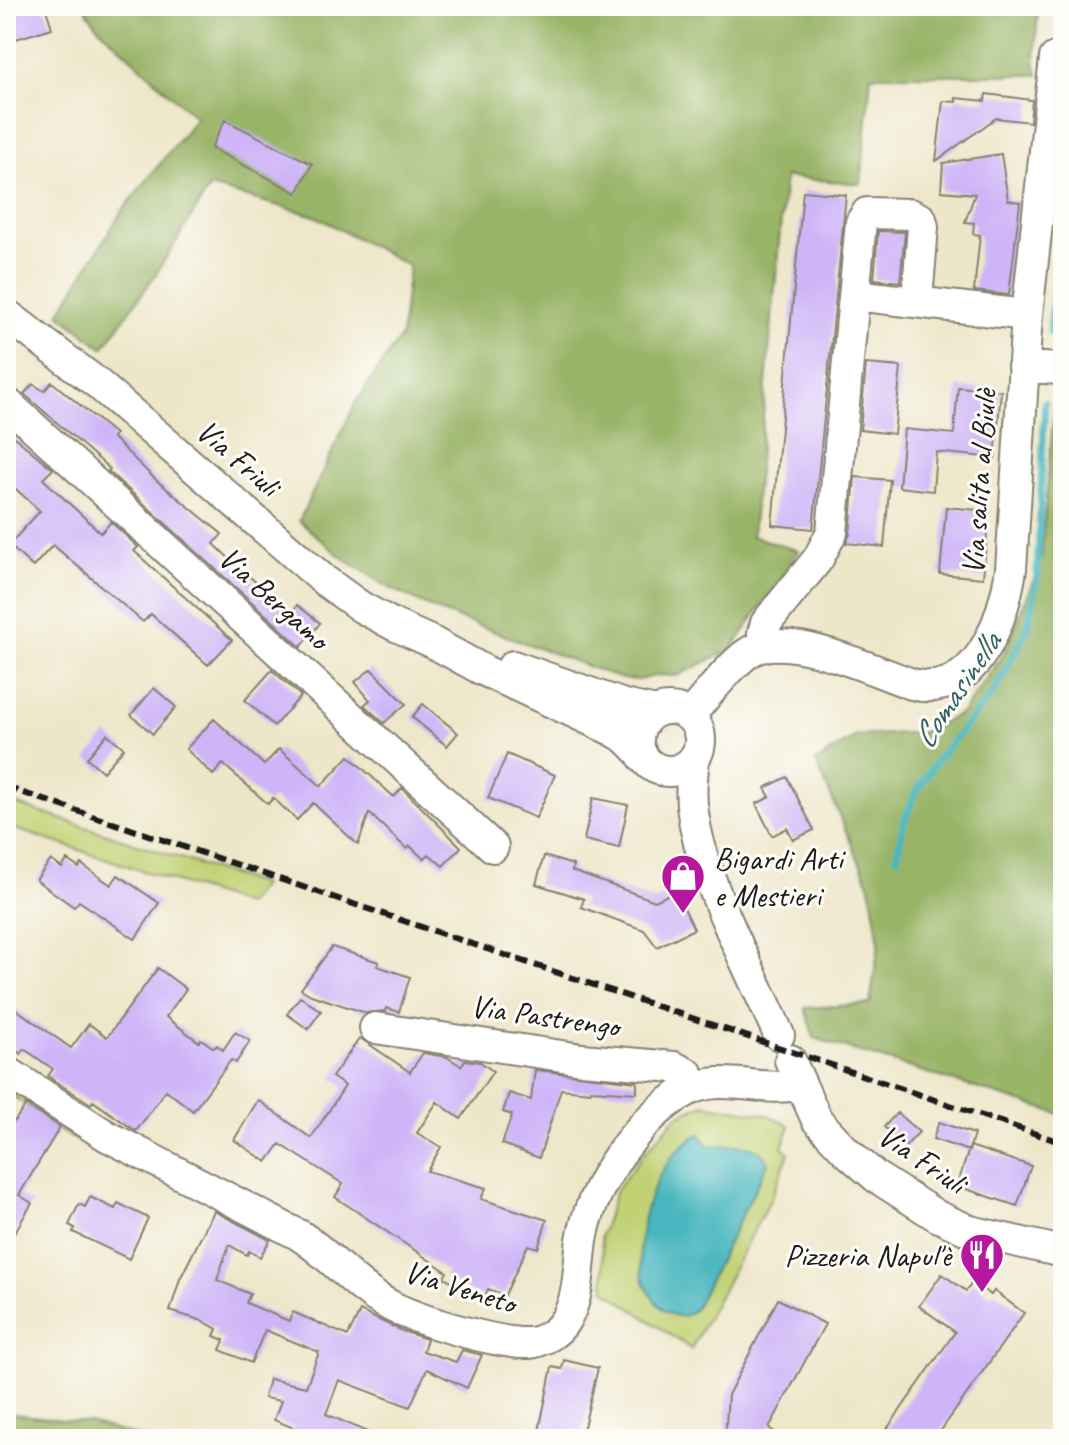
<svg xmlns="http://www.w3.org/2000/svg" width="1069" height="1445" font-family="Caveat,sans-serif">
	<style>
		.green { fill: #c1d275; stroke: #6e7748; stroke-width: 2; fill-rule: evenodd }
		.forest { fill: #98b466; stroke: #5a6841; stroke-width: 2 }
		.water { fill: #48b7c0; stroke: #326a6e; stroke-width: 2 }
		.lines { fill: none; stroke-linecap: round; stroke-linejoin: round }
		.stream { stroke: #48b7c0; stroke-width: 7 }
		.building { fill: #cfb5f8 }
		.minor-casing { stroke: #858172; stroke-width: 34 }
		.minor { stroke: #fff; stroke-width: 30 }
		.rail { stroke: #1c1c1c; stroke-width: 6; stroke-dasharray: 12 6; stroke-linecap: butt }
		.labels { text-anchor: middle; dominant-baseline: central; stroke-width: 6; stroke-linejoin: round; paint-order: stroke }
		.street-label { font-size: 32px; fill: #1c1c1c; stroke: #fdfcf7 }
		.poi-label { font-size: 32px; fill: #1c1c1c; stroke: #fdfcf7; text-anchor: start }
		.water-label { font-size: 34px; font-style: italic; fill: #306266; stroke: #fdfcf7 }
	</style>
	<rect width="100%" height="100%" fill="#fdfcf7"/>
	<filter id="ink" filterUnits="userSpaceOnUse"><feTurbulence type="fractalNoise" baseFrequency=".0125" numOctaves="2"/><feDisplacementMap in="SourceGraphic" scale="16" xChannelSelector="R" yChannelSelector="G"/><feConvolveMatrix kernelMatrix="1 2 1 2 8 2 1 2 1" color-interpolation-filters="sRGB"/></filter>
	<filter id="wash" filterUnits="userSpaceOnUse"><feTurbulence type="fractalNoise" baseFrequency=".006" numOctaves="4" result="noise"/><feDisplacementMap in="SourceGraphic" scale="32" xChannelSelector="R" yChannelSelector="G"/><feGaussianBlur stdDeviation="1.8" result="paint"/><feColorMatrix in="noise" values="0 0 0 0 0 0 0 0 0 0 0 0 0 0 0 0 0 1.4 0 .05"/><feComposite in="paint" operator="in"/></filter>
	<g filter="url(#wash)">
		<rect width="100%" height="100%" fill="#eee6c9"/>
		<path class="green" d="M6,801L262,885L247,905L6,826Z
			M6,1084L81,1135L79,1142L59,1130L60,1126L6,1092Z
			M704,1104L768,1115L790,1126L782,1147L789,1153L771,1198L691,1349L605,1290L601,1236L616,1190L646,1151L677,1116ZM700,1134L708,1146L768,1163L696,1307L645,1284C631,1237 653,1156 700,1134Z"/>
		<path class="forest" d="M83,6H1038L1035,61L1038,75H871L861,184L785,177L752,536L799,551L732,649L677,676L657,675L640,680L622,679L436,610L386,586L341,557L299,521L356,402L401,336L409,266L315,216L210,187L156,274L103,348L59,314L120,214L196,118L98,27Z
			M1056,383L1063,384V1115L814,1038L805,1008L870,1004L879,942L870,886L816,762L856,736L923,732L962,713L1004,653L1041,561Z
			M6,1413L90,1423L146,1439H6Z"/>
		<path class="water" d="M700,1134L708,1146C728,1145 760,1140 768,1163L696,1307C674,1334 646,1295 642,1274C632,1228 657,1154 700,1134Z"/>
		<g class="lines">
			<path class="stream" d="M1050,332L1063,187
				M897,857L903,824L915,794L939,757L994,692L1028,628L1037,577L1045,402"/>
		</g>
		<g id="blocks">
			<path class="building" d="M6,6H45L52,28L6,42Z
				M986,94L1032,100L1030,122L996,118L936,161L943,101L956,102V98L985,101Z
				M225,120L312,164L297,193L211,148Z
				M1001,154L1008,200L1020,202L1009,295L974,291L980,235L973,234L974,223L965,222L975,194L941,191L943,163Z
				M803,191L846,195L813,529L772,525Z
				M878,231L905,232L900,282L874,279Z
				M866,364L901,367L894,434L860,430Z
				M52,382L115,434L112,437L156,480L222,534L214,544L239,568L292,612L297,605L320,623L301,647L108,471L110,469L24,394L33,384L44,391Z
				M958,387L1001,391L995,458L936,452L933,491L899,487L904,429L954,434Z
				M6,430L53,469L43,479L101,533L111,522L138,547L134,551L232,640L208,665L151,614L143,622L53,545L33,567L9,545L40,511L6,480Z
				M855,477L890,480L884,547L846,543L850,534Z
				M946,507L989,511L983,578L940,574Z
				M371,669L406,704L384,723L364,705L370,700L355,682Z
				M272,670L301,696L274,726L245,700Z
				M154,688L176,707L153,734L131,715Z
				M423,704L458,733L447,746L412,717Z
				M214,719L264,765L279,749L321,786L349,756L394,797L402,788L461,847L443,866L429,854L424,859L410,846L407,849L369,813L358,845L313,803L297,820L273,798L268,804L223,764L213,775L186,749Z
				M107,734L124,748L103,772L87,758Z
				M507,754L555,775L536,818L488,798Z
				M787,777L814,830L793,840L787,828L772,836L756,804L770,797L765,788Z
				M593,798L628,805L619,848L584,840Z
				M544,856L573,865L572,871L655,901L676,891L694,929L657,947L644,930L581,907L584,899L536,884Z
				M51,860L62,868L67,860L79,868L81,864L111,885L118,875L159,903L135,939L79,901L74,907L36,880Z
				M332,947L379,962L377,966L410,977L399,1012L386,1008L385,1011L366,1013L311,995L301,989Z
				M158,968L186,989L166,1017L199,1042L201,1039L214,1048L217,1045L223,1050L235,1032L250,1041L236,1063L231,1060L193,1111L166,1090L136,1131L93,1101L91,1104L53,1080L48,1076L53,1069L24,1049L21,1054L6,1043V1002L71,1048L89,1024L107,1037Z
				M300,997L321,1011L308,1029L287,1014Z
				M360,1038L410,1072L423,1053L447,1057L461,1066L465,1060L480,1062L493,1071L461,1119L437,1102L417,1133L441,1147L427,1171L486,1188L481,1199L547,1220L538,1248L528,1245L505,1295L488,1289L485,1296L477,1295L444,1277L447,1272L335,1197L343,1184L280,1144L267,1162L234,1140L258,1100L311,1138L345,1086L332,1077Z
				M535,1070L637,1082V1093L591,1090L590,1092L561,1089L539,1158L502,1144L512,1115L503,1112L509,1093L531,1100Z
				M26,1105L60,1127L19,1195L32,1203L6,1247V1133Z
				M897,1113L919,1132L906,1146L884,1127Z
				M939,1122L974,1134L969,1151L933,1139Z
				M970,1146L1031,1166L1017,1206L957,1186Z
				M90,1197L115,1209L118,1203L148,1218L129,1259L73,1232L75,1228L69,1225L79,1204L85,1207Z
				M214,1211L270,1240L260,1257L249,1251L247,1255L229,1245L217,1280L250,1294L246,1303L289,1321L293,1312L348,1336L360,1311L402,1331L427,1339L423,1351L456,1362L462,1350L482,1355L467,1388L427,1369L410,1407L339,1380L326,1414L383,1439H289L294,1428L274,1420L281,1401L264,1398L269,1379L306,1387L319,1352L265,1330L251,1363L220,1350L224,1340L214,1336L217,1329L203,1321L170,1311L180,1279Z
				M942,1274L966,1291L973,1282L991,1295L994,1291L1024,1313L935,1439H880L955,1332L919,1306Z
				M778,1299L825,1324L769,1428L784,1439H725L728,1395Z
				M564,1360L598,1368L581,1439H551L538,1436L552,1367L562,1369Z"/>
		</g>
	</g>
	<g filter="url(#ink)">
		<use href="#blocks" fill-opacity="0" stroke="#858172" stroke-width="2"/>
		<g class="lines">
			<g class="minor-casing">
				<path id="minor" d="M855,295L1027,315
					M6,314L97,383L325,581L361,607L394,625L432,642L483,670L614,731L626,738L641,753
					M1023,367L1063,369
					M6,402L493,847
					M764,645L763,633L766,623L818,559L832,532L861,222L867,213L910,214L921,219L923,227L917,300
					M513,666L624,705L656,712
					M638 740a31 31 0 1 1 62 0a31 31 0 1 1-62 0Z
					M689,716C705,698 730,665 748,653C783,627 873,671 912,684C976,701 1004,619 1011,569L1027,315L1055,58
					M694,758C692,777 690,795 693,813C703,884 750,968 779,1035
					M375,1028L582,1059L674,1067L688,1074L696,1087
					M790,1060L817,1120L846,1151L876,1177L937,1216L970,1231L1063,1252
					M6,1071L107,1136L299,1235C331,1255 355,1287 389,1305C416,1320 498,1344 529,1343C542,1342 557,1333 564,1322C580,1299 578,1267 582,1240C591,1186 638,1117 687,1091C723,1072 763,1094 800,1084"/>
			</g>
			<use href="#minor" class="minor"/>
			<path class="rail" d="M6,787L1063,1143"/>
		</g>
	</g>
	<defs>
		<g id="shop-pin" transform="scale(2.3)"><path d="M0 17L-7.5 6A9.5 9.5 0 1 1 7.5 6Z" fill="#b5179e" stroke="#fdfcf7"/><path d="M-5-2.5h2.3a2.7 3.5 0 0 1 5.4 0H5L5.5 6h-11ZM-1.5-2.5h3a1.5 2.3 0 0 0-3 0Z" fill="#fff"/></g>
		<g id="restaurant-pin" transform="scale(2.3)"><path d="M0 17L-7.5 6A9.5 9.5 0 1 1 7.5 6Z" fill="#b5179e" stroke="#fdfcf7"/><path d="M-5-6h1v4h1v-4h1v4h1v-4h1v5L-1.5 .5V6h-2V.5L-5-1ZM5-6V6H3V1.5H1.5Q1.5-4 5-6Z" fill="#fff"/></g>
	</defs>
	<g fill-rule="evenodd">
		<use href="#shop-pin" x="683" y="876"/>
		<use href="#restaurant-pin" x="982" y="1255"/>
	</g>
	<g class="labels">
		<g class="street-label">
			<text transform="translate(238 458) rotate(41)">Via Friuli</text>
			<text transform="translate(979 482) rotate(-86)">Via salita al Biulè</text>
			<text transform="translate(274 598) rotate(42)">Via Bergamo</text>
			<text transform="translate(545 1016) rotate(8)">Via Pastrengo</text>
			<text transform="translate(922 1159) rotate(34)">Via Friuli</text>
			<text transform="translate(460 1287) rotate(17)">Via Veneto</text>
		</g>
		<g class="poi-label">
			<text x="714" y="858">Bigardi Arti<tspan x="714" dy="37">e Mestieri</tspan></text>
			<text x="951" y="1255" text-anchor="end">Pizzeria Napul'è</text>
		</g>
		<g class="water-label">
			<text transform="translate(956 690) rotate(-56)">Comasinella</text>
		</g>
	</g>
	<rect width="1069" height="1445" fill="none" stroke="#fdfcf7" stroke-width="32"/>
</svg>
